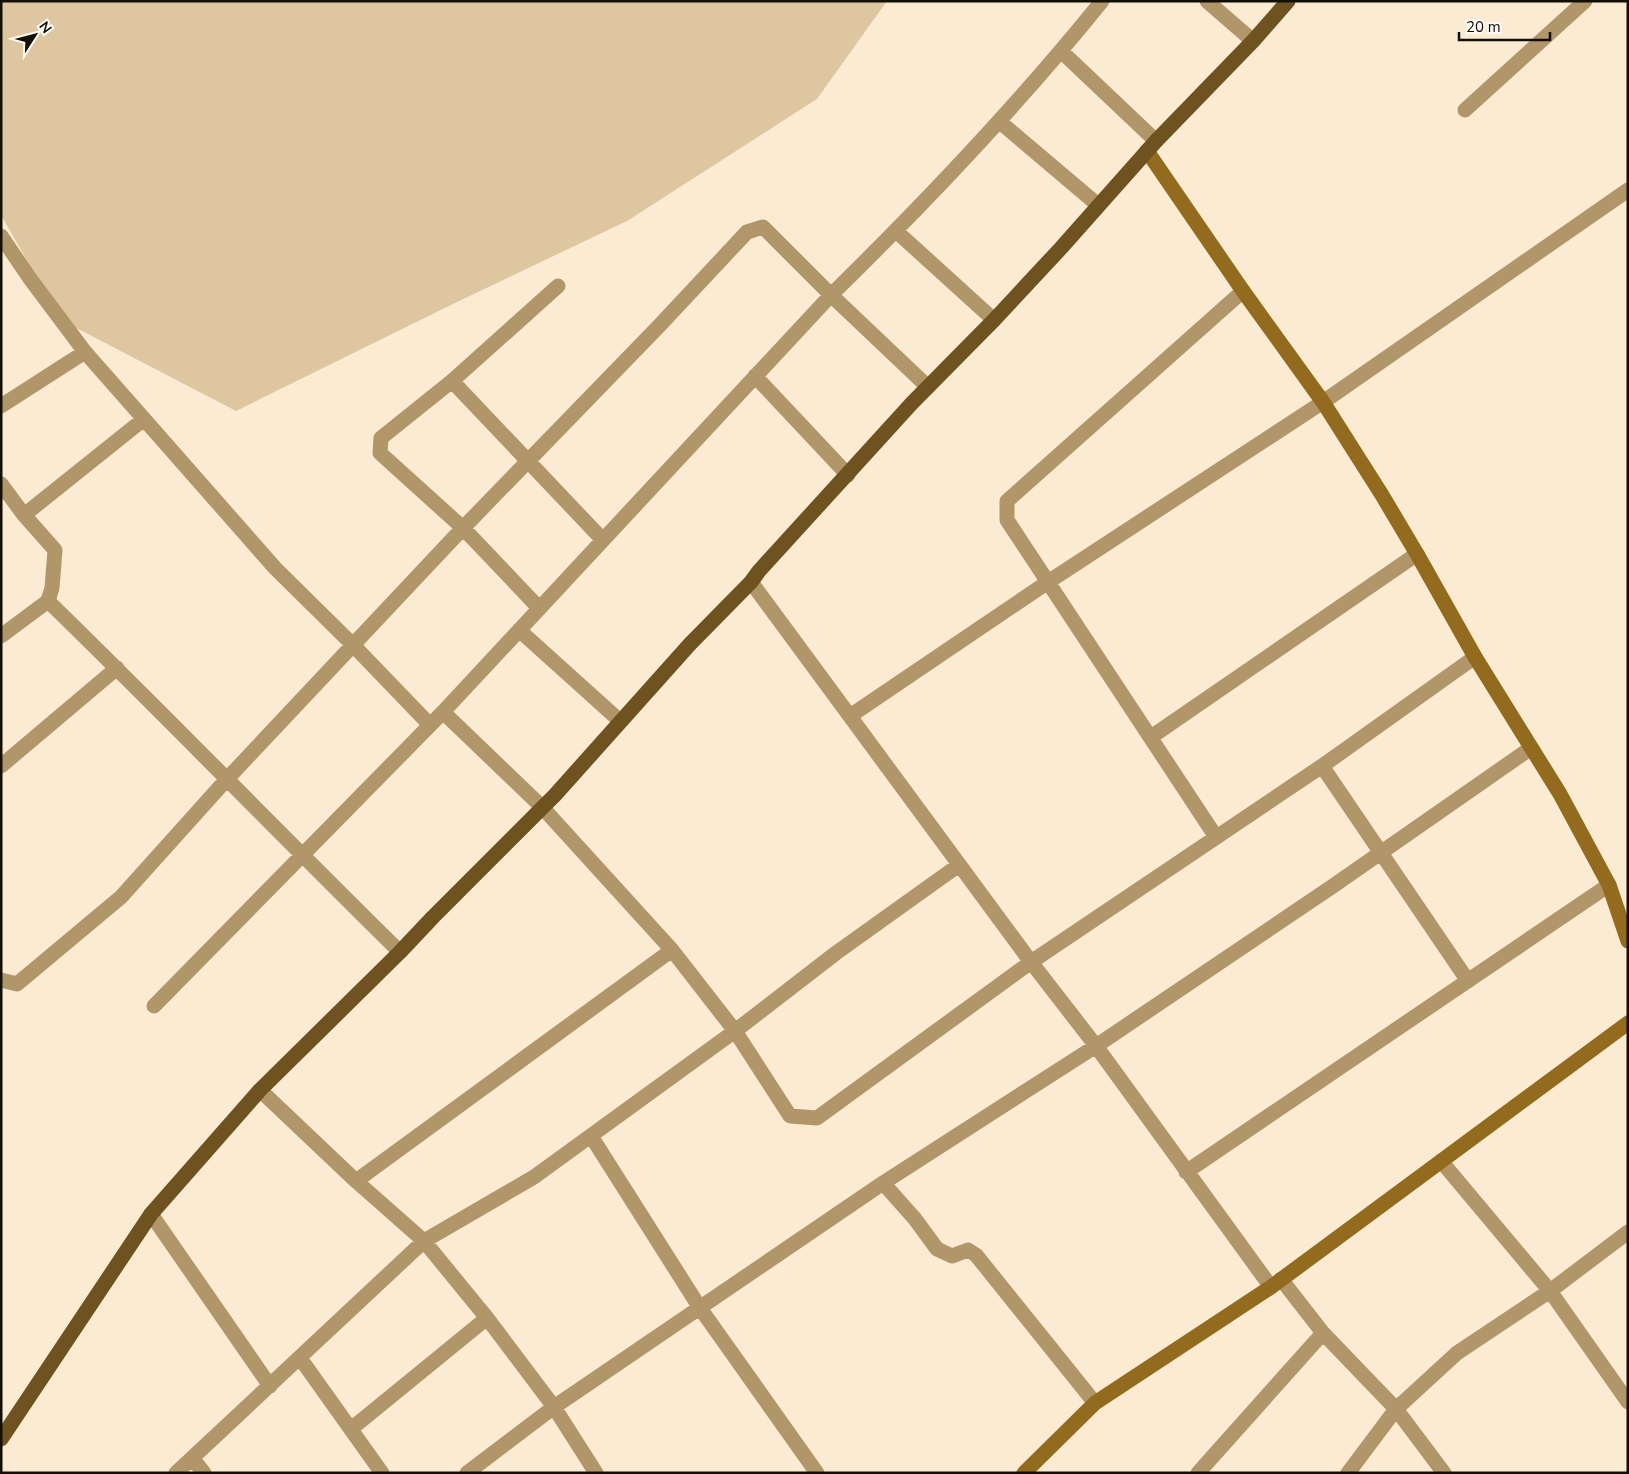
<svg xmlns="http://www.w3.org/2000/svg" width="1629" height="1474" font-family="'Nunito Sans',sans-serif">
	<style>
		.green { fill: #dec6a0 }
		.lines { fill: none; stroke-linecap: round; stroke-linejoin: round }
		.street { stroke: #b1966a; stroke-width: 15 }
		.secondary { stroke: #936b1e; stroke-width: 15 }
		.primary { stroke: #6e521f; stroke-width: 15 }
	</style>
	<rect width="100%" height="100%" fill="#fbebd3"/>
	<path class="green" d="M1,1H887L817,99L627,221L457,302L236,411L61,320L1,215Z"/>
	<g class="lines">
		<path class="street" d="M1207,1L1253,41
			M1061,51L1156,141
			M1465,110L1585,1
			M1000,122L1098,205
			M896,231L994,320
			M1,236L31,280L85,352L144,419L275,568L353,645L430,725
			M755,376L848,475
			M452,381L602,539
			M1,406L85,352
			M1,484L24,515L55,550L52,588L48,601C167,717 282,836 400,952
			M24,515L144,419
			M751,582L1031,962L1096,1046L1271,1287
			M539,608L463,528L380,453L381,438L452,381L558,286
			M519,630L620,721
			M1,636L48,601
			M443,712L542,807L672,950L735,1031L790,1116L817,1118L1031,962L1322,766L1475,657
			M850,716L1048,582L1323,402L1628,190
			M1151,737L1417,554
			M1,766L117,668
			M1322,766L1468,981
			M1216,837L1007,520V501L1243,291
			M1,980L17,984L121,897L227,779L463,528L659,326L747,232L763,227L831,295L928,387
			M154,1006L443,712L831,295C926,202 1018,105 1102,1
			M260,1090L356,1181L424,1241L487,1318L554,1407L596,1473
			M591,1136L700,1308L817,1473
			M1441,1161L1550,1291L1628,1402
			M1186,1172L1609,885
			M356,1181L672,950
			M883,1183L915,1219L937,1249L952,1256L968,1250L976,1255L1095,1403
			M151,1214L270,1386
			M1281,1279L1323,1333L1396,1409L1444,1473
			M300,1358L382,1473
			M351,1429L487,1318
			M192,1458L204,1473
			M176,1473L424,1241L534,1177L735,1031L836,953L959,865
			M467,1473L554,1407L883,1183L1096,1046L1333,886L1531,748
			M1198,1473L1323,1333
			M1348,1473L1396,1409L1457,1353L1550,1291L1628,1232"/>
		<path class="secondary" d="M1147,151L1243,291L1323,402L1382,495L1417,554L1475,657L1560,794L1609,885L1628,941
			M1024,1473L1095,1403L1271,1287L1628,1023"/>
		<path class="primary" d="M1,1439L151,1214L260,1090L400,952L433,917L555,795L690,644L751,582L759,571L912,403L994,320L1061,248L1156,141L1253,41L1288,1"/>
	</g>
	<rect width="1629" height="1474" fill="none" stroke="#130e06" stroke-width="5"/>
	<g transform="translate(35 35) rotate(54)" stroke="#fdfaf5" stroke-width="4" paint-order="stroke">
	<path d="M0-4L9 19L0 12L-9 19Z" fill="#130e06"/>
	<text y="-8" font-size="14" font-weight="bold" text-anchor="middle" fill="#130e06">N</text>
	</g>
	<path d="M1459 32v8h91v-8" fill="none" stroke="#130e06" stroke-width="2.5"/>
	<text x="1466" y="32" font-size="15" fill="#130e06" stroke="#fdfaf5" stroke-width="4" paint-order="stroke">20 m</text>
</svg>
